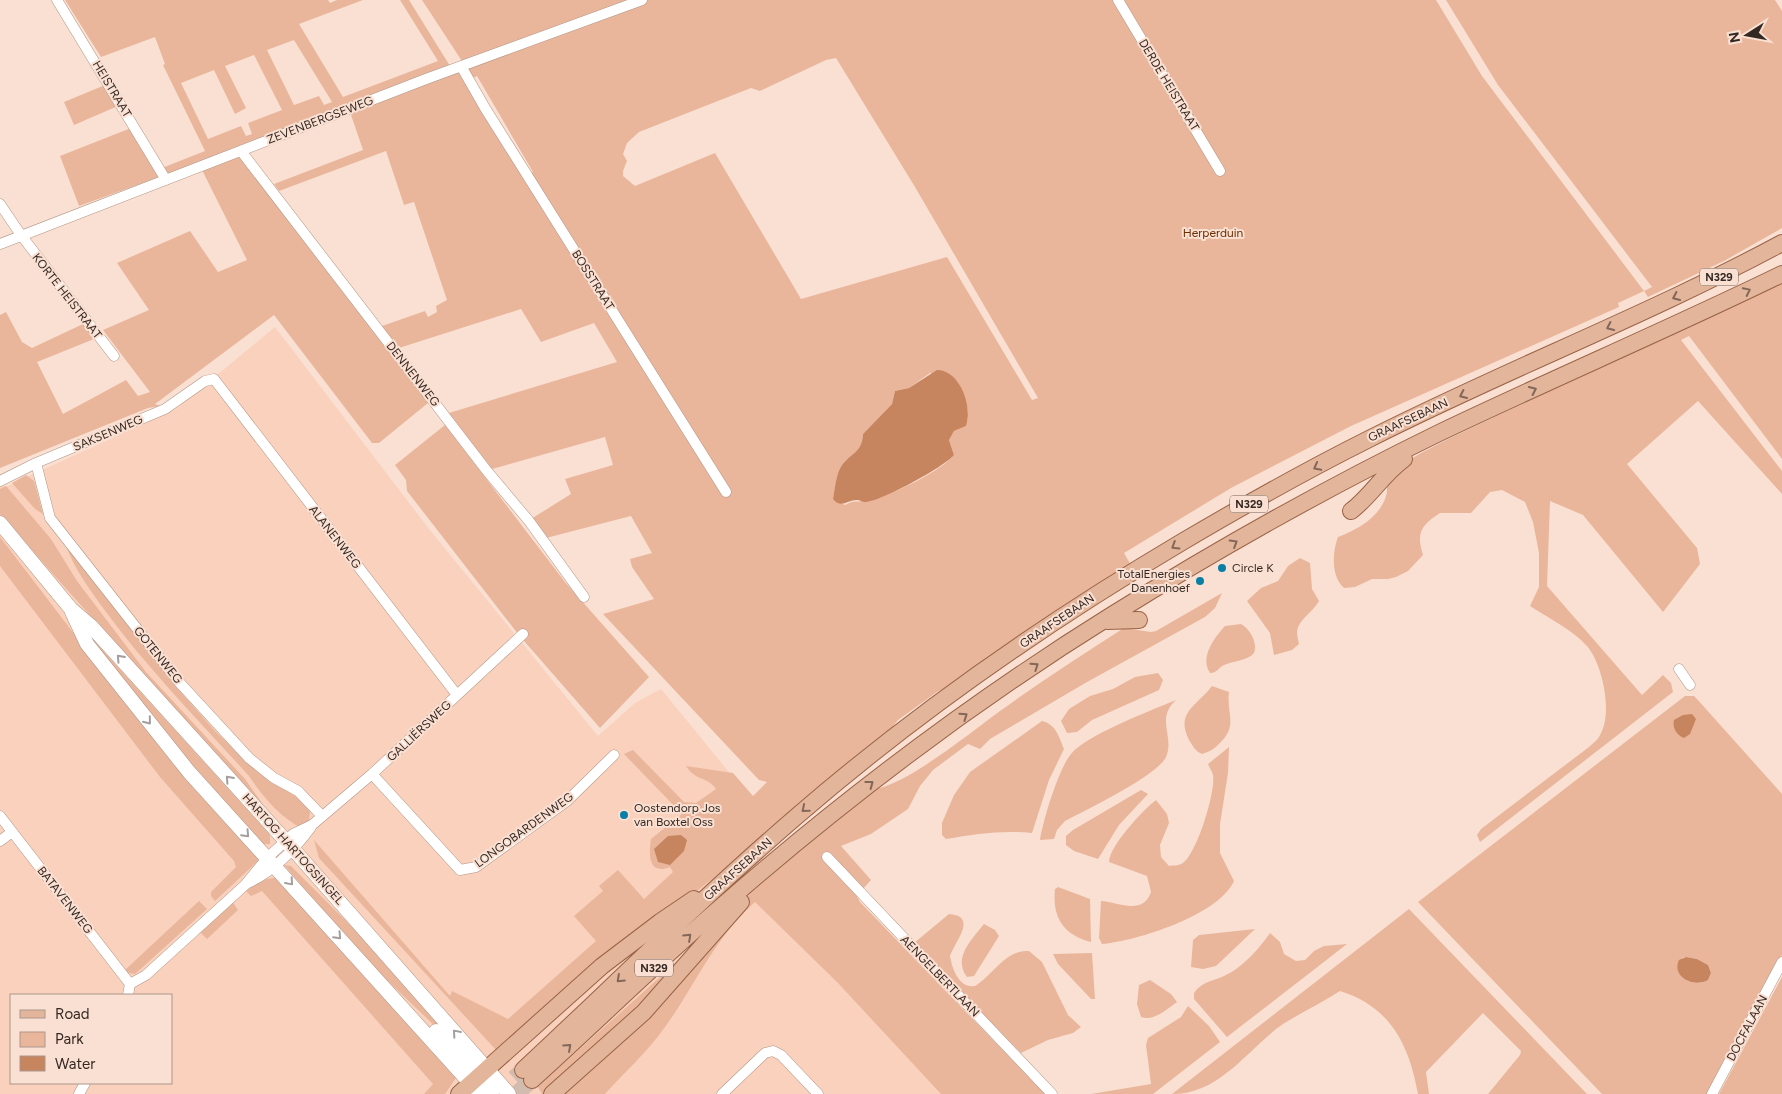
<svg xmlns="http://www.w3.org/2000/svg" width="1782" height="1094" font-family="Figtree,sans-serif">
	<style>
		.built { fill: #f9d1bc; fill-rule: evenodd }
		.green { fill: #e9b69b; fill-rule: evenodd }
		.water { fill: #c6845f }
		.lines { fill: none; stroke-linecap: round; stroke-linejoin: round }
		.primary-tunnel { stroke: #d2bbaf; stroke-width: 16; stroke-dasharray: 16 8; stroke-linecap: butt }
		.street-casing { stroke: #b29484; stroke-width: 11 }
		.secondary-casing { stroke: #b29484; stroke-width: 15 }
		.primary-casing { stroke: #996346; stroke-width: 18 }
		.street { stroke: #fff; stroke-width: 10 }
		.secondary { stroke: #fff; stroke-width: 14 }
		.primary { stroke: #e3b59b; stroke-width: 16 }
		.oneway { stroke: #836758 }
		.oneway2 { stroke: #a49e9c }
		.poi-dot { fill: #0a7fa6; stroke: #fae0d2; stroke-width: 2 }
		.labels { text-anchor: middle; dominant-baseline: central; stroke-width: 4; stroke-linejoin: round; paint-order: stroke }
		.shield { fill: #fae0d2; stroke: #6f5f57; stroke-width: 1 }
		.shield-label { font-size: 11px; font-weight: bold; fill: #342822 }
		.street-label { font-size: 12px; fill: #342822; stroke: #fae0d2 }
		.park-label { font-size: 12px; fill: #6b2e00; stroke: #fae0d2 }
		.poi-label { font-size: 12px; fill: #342822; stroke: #fae0d2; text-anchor: start }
	</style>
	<rect width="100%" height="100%" fill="#fae0d2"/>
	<path class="built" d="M275,327L429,529L598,736L635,703L661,689L755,804L705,840L946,1094H0V483L5,487L176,409ZM11,995H171V1083H11Z"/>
	<path class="green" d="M65,0H328L330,3L337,0H363L299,24L343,97L438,61L400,0H409L450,66L166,175L162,168L205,151L163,65L165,64L155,37L101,57ZM294,40L332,102L324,105L319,96L294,105L267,50ZM254,55L282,110L248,123L252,134L246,136L241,126L208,139L181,83L214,70L235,114L246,108L225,66Z
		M422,0H1436L1482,76L1644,291L1652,287L1498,85L1446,0H1775L1782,11V228L1724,261L1648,297L1644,291L1618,303L1619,307L1351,426L1231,488L1124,553L1132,567L965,678L937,692L898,720L881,741L804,799L712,879L497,1051L319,858L314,840L450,996L452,991L508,1019L596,941L574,916L603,891L599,886L618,870L644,899L673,872L670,867C647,876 649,853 651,839L682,814L624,754L633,750L684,802L696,803L716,789C707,776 695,781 686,766L733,773L753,796L767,782L759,780L603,614L654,599L632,567L630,559L652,553L631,516L546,538L531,519L571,494L565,479L613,465L605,437L492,469L449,413L617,362L594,323L541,342L521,309L399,348L382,326L425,311L428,317L437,312L436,306L447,300L414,202L404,205L386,151L279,191L274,184L363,150L350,112L460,71L531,173L533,172L477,76L473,78ZM836,58L915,187L1038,398L1032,400L947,257L801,299L715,153L635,186L623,176V171L627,161L623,154L627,143L639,132L751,88L760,91L826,60ZM930,373L959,384C964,399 972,411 966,426L954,431L949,440L954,455C941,471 892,495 871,500C862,503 855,499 845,505L833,499C835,489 836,477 840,468C848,453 862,457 863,434L892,404L895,391L909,388Z
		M105,85L118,106L74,125L64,102Z
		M131,128L159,177L79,206L60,156Z
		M240,155L428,403L379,443H372L274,315L155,404L160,406L148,408L0,468V315L6,312L22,342L32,348L83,324L94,339L37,362L63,414L126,380L138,396L150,392L103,330L149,310L117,263L190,231L218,272L247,260L202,170Z
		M1782,280V459L1689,336L1681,340L1782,471V494L1698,401L1627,464L1697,548L1700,564L1663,612L1583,515L1550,501L1547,586L1642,695L1663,675L1671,683L1673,692L1480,842L1477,835L1481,829L1589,747C1593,743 1598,740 1600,735C1613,714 1603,665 1587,646C1573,630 1548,618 1530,606L1539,587V553L1533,522L1525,502L1502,490L1490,492L1471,513H1440C1421,525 1416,533 1423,555L1408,571L1396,577L1388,579H1372L1355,587L1344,588C1331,577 1332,552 1338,537C1357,530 1380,517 1386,496C1388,490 1386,482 1388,477C1394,465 1434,447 1446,440Z
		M445,425L565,582L649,677L600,728L518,634L407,491L406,480L395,465Z
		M26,475L34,481L43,514L35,509L12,483Z
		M6,486L51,539L77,581L146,672L245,779L273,819L8,524L0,514V489Z
		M0,537L101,669L259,860L215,901L211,896V892L236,867L234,861L160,777L0,566Z
		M65,543L170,680L215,731L252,767L302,801L310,810L309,821L301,828C279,816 263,797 249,776C200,722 149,670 106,612C90,590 74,569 65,543Z
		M1300,558L1310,563L1312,589L1319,601C1313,612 1299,619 1297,631C1297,635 1298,640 1299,644L1292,650L1274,655L1270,633L1247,601L1261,588L1278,581L1288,566Z
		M1222,593L1215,608L1205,617L1087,682L990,739L980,749L968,744L933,770L920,786L908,809L871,834L841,846L871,880L862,890L854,891L860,902L1045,1094H941L838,983L755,902C711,941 694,990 659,1035C643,1056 623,1074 605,1094H542L538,1087L553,1073L679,960L765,878L875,789C908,784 971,732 1000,711C1040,682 1082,655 1124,628L1151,632L1156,631Z
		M1241,624C1250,629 1258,643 1254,653C1247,661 1233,661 1224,665C1218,668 1217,673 1210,673C1199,657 1215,637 1225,626Z
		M86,632L270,835V844H263L177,749Z
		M1158,673L1163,680L1159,690L1092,720L1077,732L1067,733L1061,721L1069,709L1090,696L1113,689L1135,677Z
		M1212,686L1229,692C1226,714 1239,725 1219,744C1214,749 1209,752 1202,754C1195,751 1193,746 1189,740C1175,712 1197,706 1212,686Z
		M1685,696H1694L1697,699L1782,794V955L1708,1094H1602L1418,902ZM1686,957L1697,959L1708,965L1711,973L1708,980L1700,983L1687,980L1682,958Z
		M1176,700C1155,719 1175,737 1166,757C1157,776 1086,810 1065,821L1057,830L1054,839L1040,840C1043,820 1059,768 1071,754C1086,735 1152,710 1176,700Z
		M1042,721C1056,724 1059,737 1064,749L1049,780L1032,833C1002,830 975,834 946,839L942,835V823L954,795L970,772Z
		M1229,747L1228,773L1220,824V853L1234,881C1219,915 1137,941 1102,944L1099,938L1101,901C1118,902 1143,916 1151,892L1147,876L1109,862C1110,845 1143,810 1156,800L1167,814L1169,823L1160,845L1161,857L1169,866C1173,865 1178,866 1181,864C1196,858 1216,791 1213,775C1212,771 1209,767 1208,764Z
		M1141,790L1148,794L1119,825L1098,859L1074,851L1066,845V836L1073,830Z
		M284,865L291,866L371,946L462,1052L368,962Z
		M279,877L458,1075L445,1094H424L433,1084L262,891L251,896L246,891L262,880Z
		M1058,887L1090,899L1091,942C1063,935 1052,917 1055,889Z
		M199,901L207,909L135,974L128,973L125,970Z
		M232,901L238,910L207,939L199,931Z
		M1409,909L1587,1094H1488L1520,1055L1521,1051L1483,1013L1426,1072L1429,1094H1418C1409,1045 1391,1007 1340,991C1322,1003 1302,1012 1283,1024C1247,1049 1221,1094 1172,1094Z
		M949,914C979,916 954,943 950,956C952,968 959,989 975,986C993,975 1006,949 1029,951L1042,962L1068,1015L1081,1027L1073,1033L1048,1040L1021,1053L914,943Z
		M984,924L995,930L999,936L974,976L967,977C952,958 973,938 984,924Z
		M1255,929L1216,966L1203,969L1191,967L1193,940L1199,935Z
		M1270,933L1280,942L1284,954L1296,961L1305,960L1314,951L1324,946L1347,944L1227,1037L1194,999V993C1203,981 1211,982 1224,976C1242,968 1259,949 1270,933Z
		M1092,953L1095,999H1091L1058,964L1053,954Z
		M1782,977V1094H1719Z
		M1150,980L1171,994L1177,1002C1167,1009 1153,1022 1141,1017L1137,1004L1139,985Z
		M1188,1006L1209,1026L1220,1042L1153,1094H1091L1151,1084L1146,1045L1148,1038L1181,1017Z"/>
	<path class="water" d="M937,370C960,370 973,407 966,426L954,431L949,440L954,455C944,467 880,502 865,502C862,502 860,500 857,500C847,500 841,509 833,499C835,489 836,473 842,465C852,452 862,453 863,434L892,404L895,391L909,388Z
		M1692,714L1696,719L1690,734L1684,738C1677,736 1672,728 1674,720L1683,715Z
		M681,835L687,840L684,851L670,865L658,862L654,849L668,836Z
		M1686,957L1697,959L1708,965L1711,973L1708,980C1694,988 1671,977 1679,960Z"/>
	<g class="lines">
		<path class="primary-tunnel" d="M496,1094L523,1070
			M516,1094L532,1080"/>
		<g class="street-casing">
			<path id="street" d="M57,0L166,180
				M1118,0L1220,171
				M461,66L485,108L726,492
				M241,151L487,471L529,521L584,597
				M0,204L21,235L114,356
				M0,244L426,79L642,0
				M36,463L50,518L179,682L249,758L274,778L298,791L322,816
				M0,481L36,463L165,409L205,381L214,379L457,695
				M1679,669L1690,685
				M372,774L460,870L476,867L567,801L614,755
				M0,816L130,984
				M0,841L12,832
				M827,857L1052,1094
				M248,883C273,871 295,849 311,827
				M128,995L130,984L146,975L245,885L268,857L286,841L293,834L312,825L372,774L523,634
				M79,1094L85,1083
				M722,1094L765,1053L773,1051L781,1055L818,1094
				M1712,1094L1782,962"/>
		</g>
		<g class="secondary-casing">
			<path id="secondary" d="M0,523L71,609L91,626L293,849L509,1094
				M72,612L87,644L189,772L480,1094
				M436,1031L492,1094"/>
		</g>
		<g class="primary-casing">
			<path id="primary" d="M1351,511C1371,496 1382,475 1404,459
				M1107,621L1139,620
				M523,1070C614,985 703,897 797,816C916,713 1047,622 1182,542C1243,506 1305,471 1369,439C1505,370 1648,315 1782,243
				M532,1080C594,1024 653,966 715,912C839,803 972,702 1112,615C1218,549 1328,487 1441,432C1554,378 1669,329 1782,274
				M459,1094L602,966L660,922L694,899
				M552,1094L644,1012L741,902"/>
		</g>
		<use href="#street" class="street"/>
		<use href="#secondary" class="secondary"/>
		<use href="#primary" class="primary"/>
	</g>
	<defs><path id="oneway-chevron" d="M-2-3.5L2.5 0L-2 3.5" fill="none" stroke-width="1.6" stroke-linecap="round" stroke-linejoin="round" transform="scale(1.25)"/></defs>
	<g class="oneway">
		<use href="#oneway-chevron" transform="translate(1747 291) rotate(-26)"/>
		<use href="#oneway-chevron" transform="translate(1676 297) rotate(155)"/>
		<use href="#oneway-chevron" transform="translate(1610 327) rotate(155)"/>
		<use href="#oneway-chevron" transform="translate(1533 390) rotate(-25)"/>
		<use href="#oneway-chevron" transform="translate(1463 395) rotate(155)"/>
		<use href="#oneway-chevron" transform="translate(1317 467) rotate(152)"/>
		<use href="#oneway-chevron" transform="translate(1234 543) rotate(-31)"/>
		<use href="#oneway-chevron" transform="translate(1175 546) rotate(148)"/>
		<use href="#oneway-chevron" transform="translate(1035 666) rotate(-34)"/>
		<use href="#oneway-chevron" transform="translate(964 716) rotate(-35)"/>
		<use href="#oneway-chevron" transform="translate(870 784) rotate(-37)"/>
		<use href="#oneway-chevron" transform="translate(805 809) rotate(140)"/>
		<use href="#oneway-chevron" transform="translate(688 937) rotate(-43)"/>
		<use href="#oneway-chevron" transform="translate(620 979) rotate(137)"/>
		<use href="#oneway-chevron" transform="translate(568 1047) rotate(-42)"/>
	</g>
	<g class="oneway2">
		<use href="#oneway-chevron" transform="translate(120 658) rotate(-132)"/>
		<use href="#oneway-chevron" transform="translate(148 721) rotate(51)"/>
		<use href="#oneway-chevron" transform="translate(229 779) rotate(-132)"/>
		<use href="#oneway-chevron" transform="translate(246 834) rotate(47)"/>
		<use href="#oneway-chevron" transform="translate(290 882) rotate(49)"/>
		<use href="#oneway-chevron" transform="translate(338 936) rotate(47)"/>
		<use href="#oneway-chevron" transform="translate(456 1033) rotate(-131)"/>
	</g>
	<g class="poi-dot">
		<circle cx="1222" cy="568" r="5"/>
		<circle cx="1200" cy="581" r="5"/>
		<circle cx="624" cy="815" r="5"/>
	</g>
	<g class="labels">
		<g class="shield">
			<rect x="1700" y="268.5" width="38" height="17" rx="4"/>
			<rect x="1230" y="495.5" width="38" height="17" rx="4"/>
			<rect x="635" y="959.5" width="38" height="17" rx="4"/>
		</g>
		<g class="shield-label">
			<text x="1719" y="277">N329</text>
			<text x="1249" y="504">N329</text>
			<text x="654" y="968">N329</text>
		</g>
		<g class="street-label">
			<text transform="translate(1169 85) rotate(59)">DERDE HEISTRAAT</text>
			<text transform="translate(112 89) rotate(59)">HEISTRAAT</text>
			<text transform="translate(320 120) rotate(-21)">ZEVENBERGSEWEG</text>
			<text transform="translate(593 280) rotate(58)">BOSSTRAAT</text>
			<text transform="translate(67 296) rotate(52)">KORTE HEISTRAAT</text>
			<text transform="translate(413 374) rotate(52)">DENNENWEG</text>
			<text transform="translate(1408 420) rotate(-25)">GRAAFSEBAAN</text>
			<text transform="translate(108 433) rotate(-23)">SAKSENWEG</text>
			<text transform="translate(335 537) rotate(52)">ALANENWEG</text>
			<text transform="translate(1057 621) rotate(-34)">GRAAFSEBAAN</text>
			<text transform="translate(158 655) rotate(51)">GOTENWEG</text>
			<text transform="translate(419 731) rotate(-43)">GALLIËRSWEG</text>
			<text transform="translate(524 830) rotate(-36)">LONGOBARDENWEG</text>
			<text transform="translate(293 849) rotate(48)">HARTOG HARTOGSINGEL</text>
			<text transform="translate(738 869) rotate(-42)">GRAAFSEBAAN</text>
			<text transform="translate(65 900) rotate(52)">BATAVENWEG</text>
			<text transform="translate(940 976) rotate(46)">AENGELBERTLAAN</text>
			<text transform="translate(1747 1028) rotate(-62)">DOCFALAAN</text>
		</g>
		<g class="park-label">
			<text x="1213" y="233">Herperduin</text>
		</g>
		<g class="poi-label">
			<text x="1232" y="568">Circle K</text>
			<text x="1190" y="574" text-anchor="end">TotalEnergies<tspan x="1190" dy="14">Danenhoef</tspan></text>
			<text x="634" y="808">Oostendorp Jos<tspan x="634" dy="14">van Boxtel Oss</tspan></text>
		</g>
	</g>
	<rect x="10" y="994" width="162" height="90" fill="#fae0d2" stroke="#ab968c"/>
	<rect x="20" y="1010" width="25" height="8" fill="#e3b59b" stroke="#ab968c"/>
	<text x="55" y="1019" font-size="15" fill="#342822">Road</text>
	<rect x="20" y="1032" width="25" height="15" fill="#e9b69b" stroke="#ab968c"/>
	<text x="55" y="1044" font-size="15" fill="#342822">Park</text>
	<rect x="20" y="1056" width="25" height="15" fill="#c6845f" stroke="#ab968c"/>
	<text x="55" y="1069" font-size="15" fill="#342822">Water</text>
	<g transform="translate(1747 35) rotate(259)" stroke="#fae0d2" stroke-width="4" paint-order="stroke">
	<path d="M0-4L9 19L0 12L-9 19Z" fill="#342822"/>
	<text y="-8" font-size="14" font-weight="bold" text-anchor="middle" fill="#342822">N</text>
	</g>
</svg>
